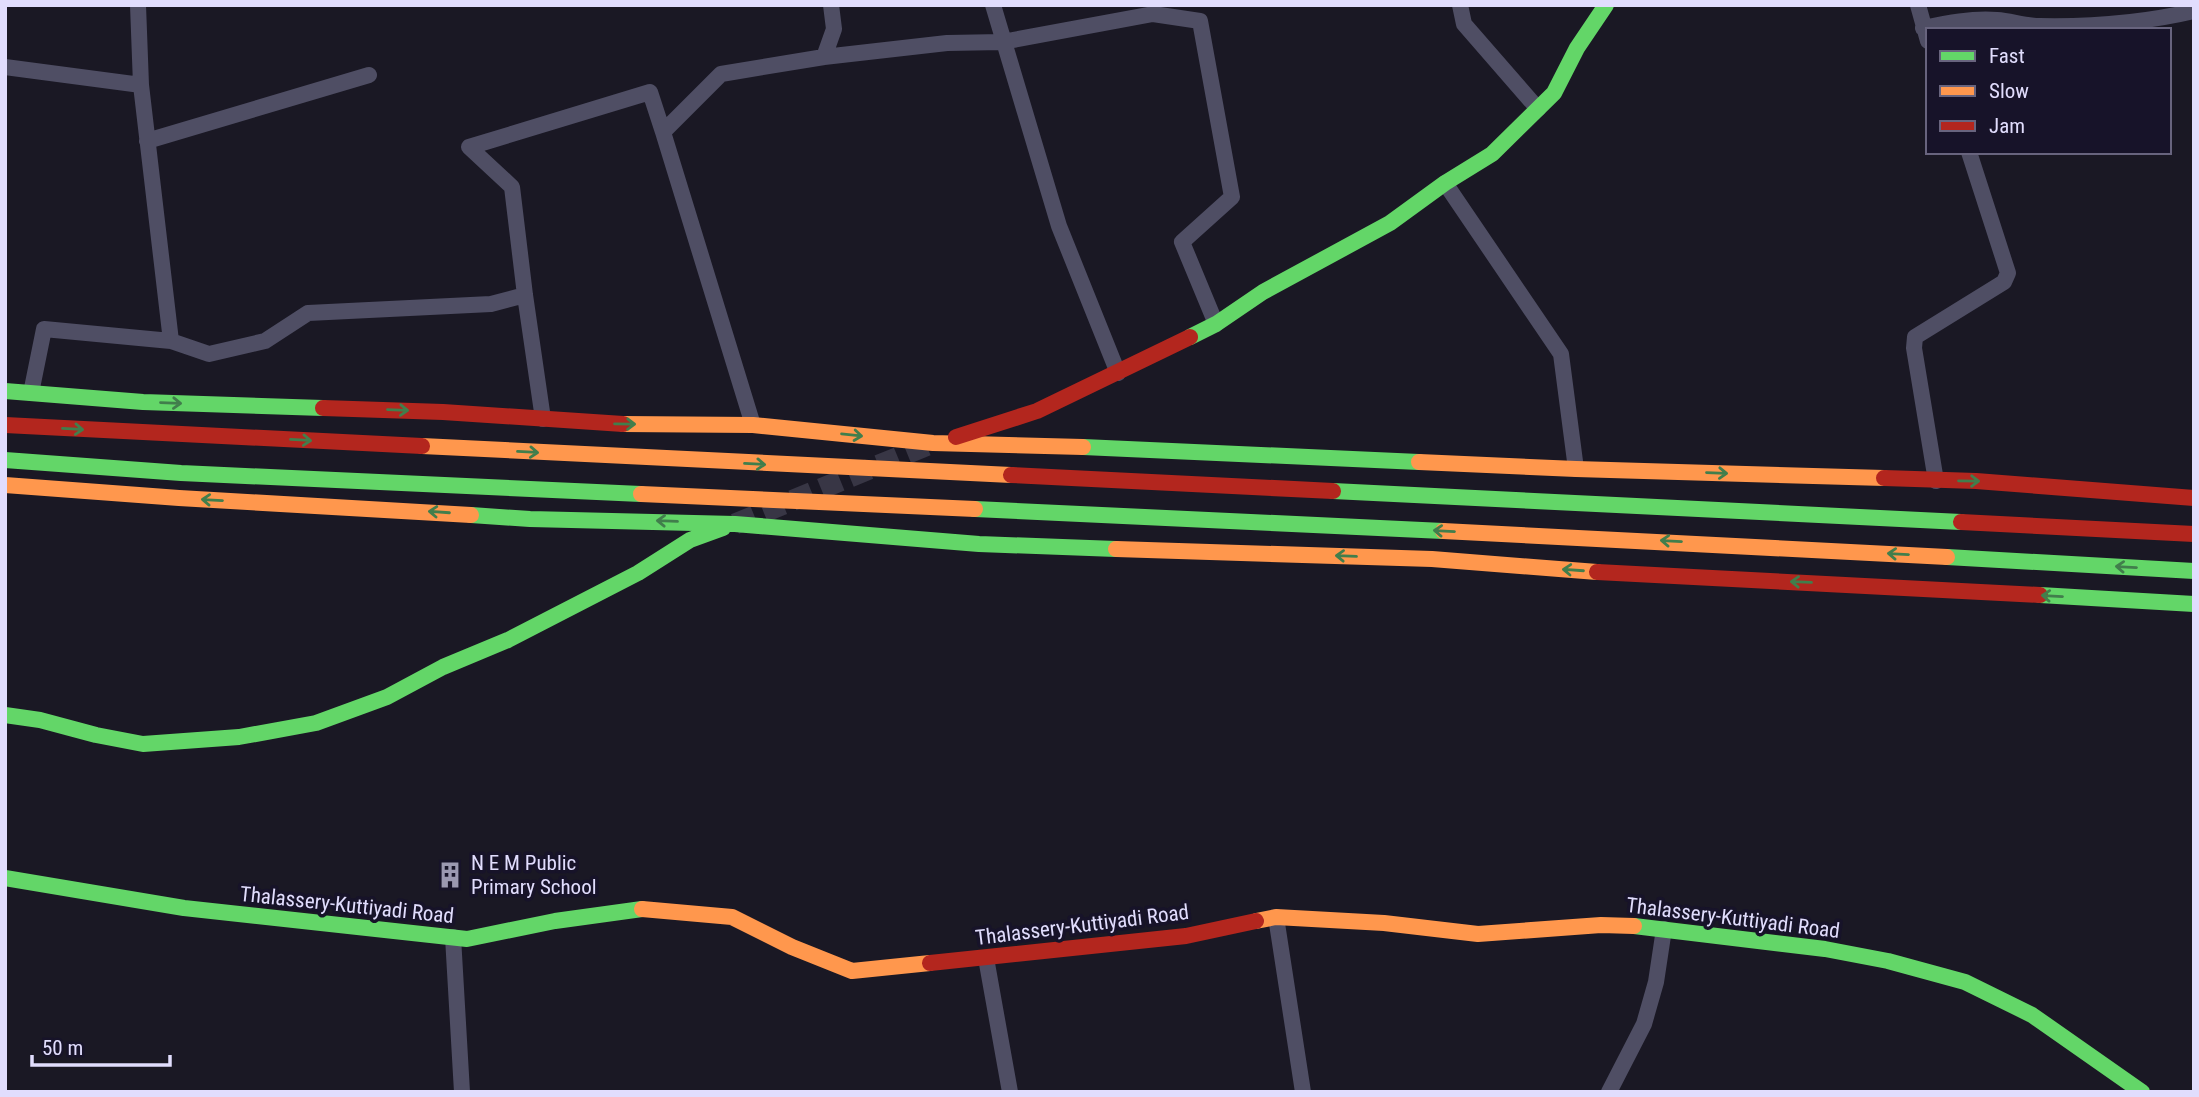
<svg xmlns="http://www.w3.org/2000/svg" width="2199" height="1097" font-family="'Roboto Condensed',sans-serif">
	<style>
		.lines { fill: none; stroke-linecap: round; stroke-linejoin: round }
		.secondary-tunnel { stroke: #383645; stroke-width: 21; stroke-dasharray: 21 10; stroke-linecap: butt }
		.street { stroke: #4f4e64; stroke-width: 16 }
		.fast { stroke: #63d668; stroke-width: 16 }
		.slow { stroke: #ff974d; stroke-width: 16 }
		.jam { stroke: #b3261e; stroke-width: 16 }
		.oneway { stroke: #417e4c }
		.labels { text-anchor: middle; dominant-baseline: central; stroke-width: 7; stroke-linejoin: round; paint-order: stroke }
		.poi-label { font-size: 21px; fill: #e1ddfd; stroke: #171329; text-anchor: start }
		.street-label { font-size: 21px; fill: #e1ddfd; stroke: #171329 }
	</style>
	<rect width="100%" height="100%" fill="#1a1824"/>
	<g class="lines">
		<path class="secondary-tunnel" d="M735,524L933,443"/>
		<path class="street" d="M138,5L141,85
			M993,5L1059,226L1118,373
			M1460,5L1464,24L1538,109
			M1918,5L1928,41
			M1923,28C1947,23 1972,18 1997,20C2011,21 2025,26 2040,26C2092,27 2143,23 2194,11
			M824,57L834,29L831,5
			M5,67L141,85L171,341
			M147,141L369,75
			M1445,183L1561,354L1576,469
			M31,393L44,329L171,341L209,354L265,341L308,313L491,304L525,295
			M543,419L525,295L512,187L469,147L650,92L663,132
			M753,425L663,132L721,74L824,57L947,43L1002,42L1153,14L1200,21L1232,197L1182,242L1216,324
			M1936,481L1914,348L1915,337L2004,282L2008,273L1969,152
			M1276,917L1303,1092
			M453,937L462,1092
			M986,958L1010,1092
			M1609,1092L1644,1024L1656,982L1664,929"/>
		<path class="fast" d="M1190,337L1216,324L1263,292L1390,223L1445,183L1492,154L1554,93L1577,48L1606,5
			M5,391L143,402L323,408
			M1083,447L1419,462
			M5,460L181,473L641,494
			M1333,491L1961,522
			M975,509L1443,531
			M471,515L530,519L735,524L979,544L1116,549
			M1947,557L2194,571
			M2040,595L2194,604
			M5,715L40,720L96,735L143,744L239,737L316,723L387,697L443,667L508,640L638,573L690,540L723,528
			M5,878L184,908L467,939L555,921L642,909
			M1634,926L1825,949L1888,961L1965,982L2032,1015L2142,1092"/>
		<path class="slow" d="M623,424L753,425L933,443L1083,447
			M422,446L1011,475
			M1419,462L1576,469L1884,478
			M5,485L179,498L471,515
			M641,494L975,509
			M1443,531L1947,557
			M1116,549L1432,559L1597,572
			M642,909L732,917L792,947L852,971L930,963
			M1256,921L1276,917L1384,923L1478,934L1601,925L1634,926"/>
		<path class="jam" d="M323,408L443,412L623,424
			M5,425L422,446
			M956,437L1037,411L1190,337
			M1011,475L1333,491
			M1884,478L1976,481L2194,498
			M1961,522L2194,534
			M1597,572L2040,595
			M930,963L1186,936L1256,921"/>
	</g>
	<defs><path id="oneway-shaft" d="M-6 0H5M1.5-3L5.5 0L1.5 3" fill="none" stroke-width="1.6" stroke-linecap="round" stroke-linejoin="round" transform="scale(1.75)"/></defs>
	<g class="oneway">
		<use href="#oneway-shaft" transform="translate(171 403) rotate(2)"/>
		<use href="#oneway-shaft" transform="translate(398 410) rotate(2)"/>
		<use href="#oneway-shaft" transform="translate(625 424) rotate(1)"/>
		<use href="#oneway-shaft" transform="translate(73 429) rotate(3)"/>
		<use href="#oneway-shaft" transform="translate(852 435) rotate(6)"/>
		<use href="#oneway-shaft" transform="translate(301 440) rotate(3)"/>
		<use href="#oneway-shaft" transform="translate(528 452) rotate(3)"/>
		<use href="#oneway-shaft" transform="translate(755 464) rotate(3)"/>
		<use href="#oneway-shaft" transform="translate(1717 473) rotate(2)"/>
		<use href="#oneway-shaft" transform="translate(1969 481) rotate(1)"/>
		<use href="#oneway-shaft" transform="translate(212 500) rotate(-177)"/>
		<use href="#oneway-shaft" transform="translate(439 512) rotate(-176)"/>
		<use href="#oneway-shaft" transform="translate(667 521) rotate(-178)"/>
		<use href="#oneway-shaft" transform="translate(1444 531) rotate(-177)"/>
		<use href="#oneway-shaft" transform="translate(1671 541) rotate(-177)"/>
		<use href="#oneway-shaft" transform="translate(1898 554) rotate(-177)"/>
		<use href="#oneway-shaft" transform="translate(1346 556) rotate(-178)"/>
		<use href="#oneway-shaft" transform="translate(2126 567) rotate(-177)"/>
		<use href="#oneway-shaft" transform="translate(1573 570) rotate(-176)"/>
		<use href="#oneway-shaft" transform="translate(1801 582) rotate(-178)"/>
		<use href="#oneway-shaft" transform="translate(2052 596) rotate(-177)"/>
	</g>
	<defs>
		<g id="building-bare" transform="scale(2.1)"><path d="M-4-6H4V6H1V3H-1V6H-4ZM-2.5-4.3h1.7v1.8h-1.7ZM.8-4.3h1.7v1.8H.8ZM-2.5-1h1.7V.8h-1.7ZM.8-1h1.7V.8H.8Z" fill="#9b98b1" stroke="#171329" stroke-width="2.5" paint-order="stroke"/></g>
	</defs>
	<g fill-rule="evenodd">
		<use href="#building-bare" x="450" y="875"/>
	</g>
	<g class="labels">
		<g class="poi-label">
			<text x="471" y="863">N E M Public<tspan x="471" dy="24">Primary School</tspan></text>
		</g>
		<g class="street-label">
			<text transform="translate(347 905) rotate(6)">Thalassery-Kuttiyadi Road</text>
			<text transform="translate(1733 918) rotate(7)">Thalassery-Kuttiyadi Road</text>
			<text transform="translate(1082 925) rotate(-7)">Thalassery-Kuttiyadi Road</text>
		</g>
	</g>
	<rect width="2199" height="1097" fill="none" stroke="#e1ddfd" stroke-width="14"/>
	<rect x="1926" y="28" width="245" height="126" fill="#171329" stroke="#68647e" stroke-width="2"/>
	<rect x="1940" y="51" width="35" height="10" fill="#63d668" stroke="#68647e" stroke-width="2"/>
	<text x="1989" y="63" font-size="21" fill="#e1ddfd">Fast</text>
	<rect x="1940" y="86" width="35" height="10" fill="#ff974d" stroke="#68647e" stroke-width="2"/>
	<text x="1989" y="98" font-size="21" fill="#e1ddfd">Slow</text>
	<rect x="1940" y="121" width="35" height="10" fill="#b3261e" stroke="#68647e" stroke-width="2"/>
	<text x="1989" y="133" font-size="21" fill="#e1ddfd">Jam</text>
	<path d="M32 1055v10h138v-10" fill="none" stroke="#e1ddfd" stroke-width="3.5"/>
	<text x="42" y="1055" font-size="21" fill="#e1ddfd" stroke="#171329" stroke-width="5" paint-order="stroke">50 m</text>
</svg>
